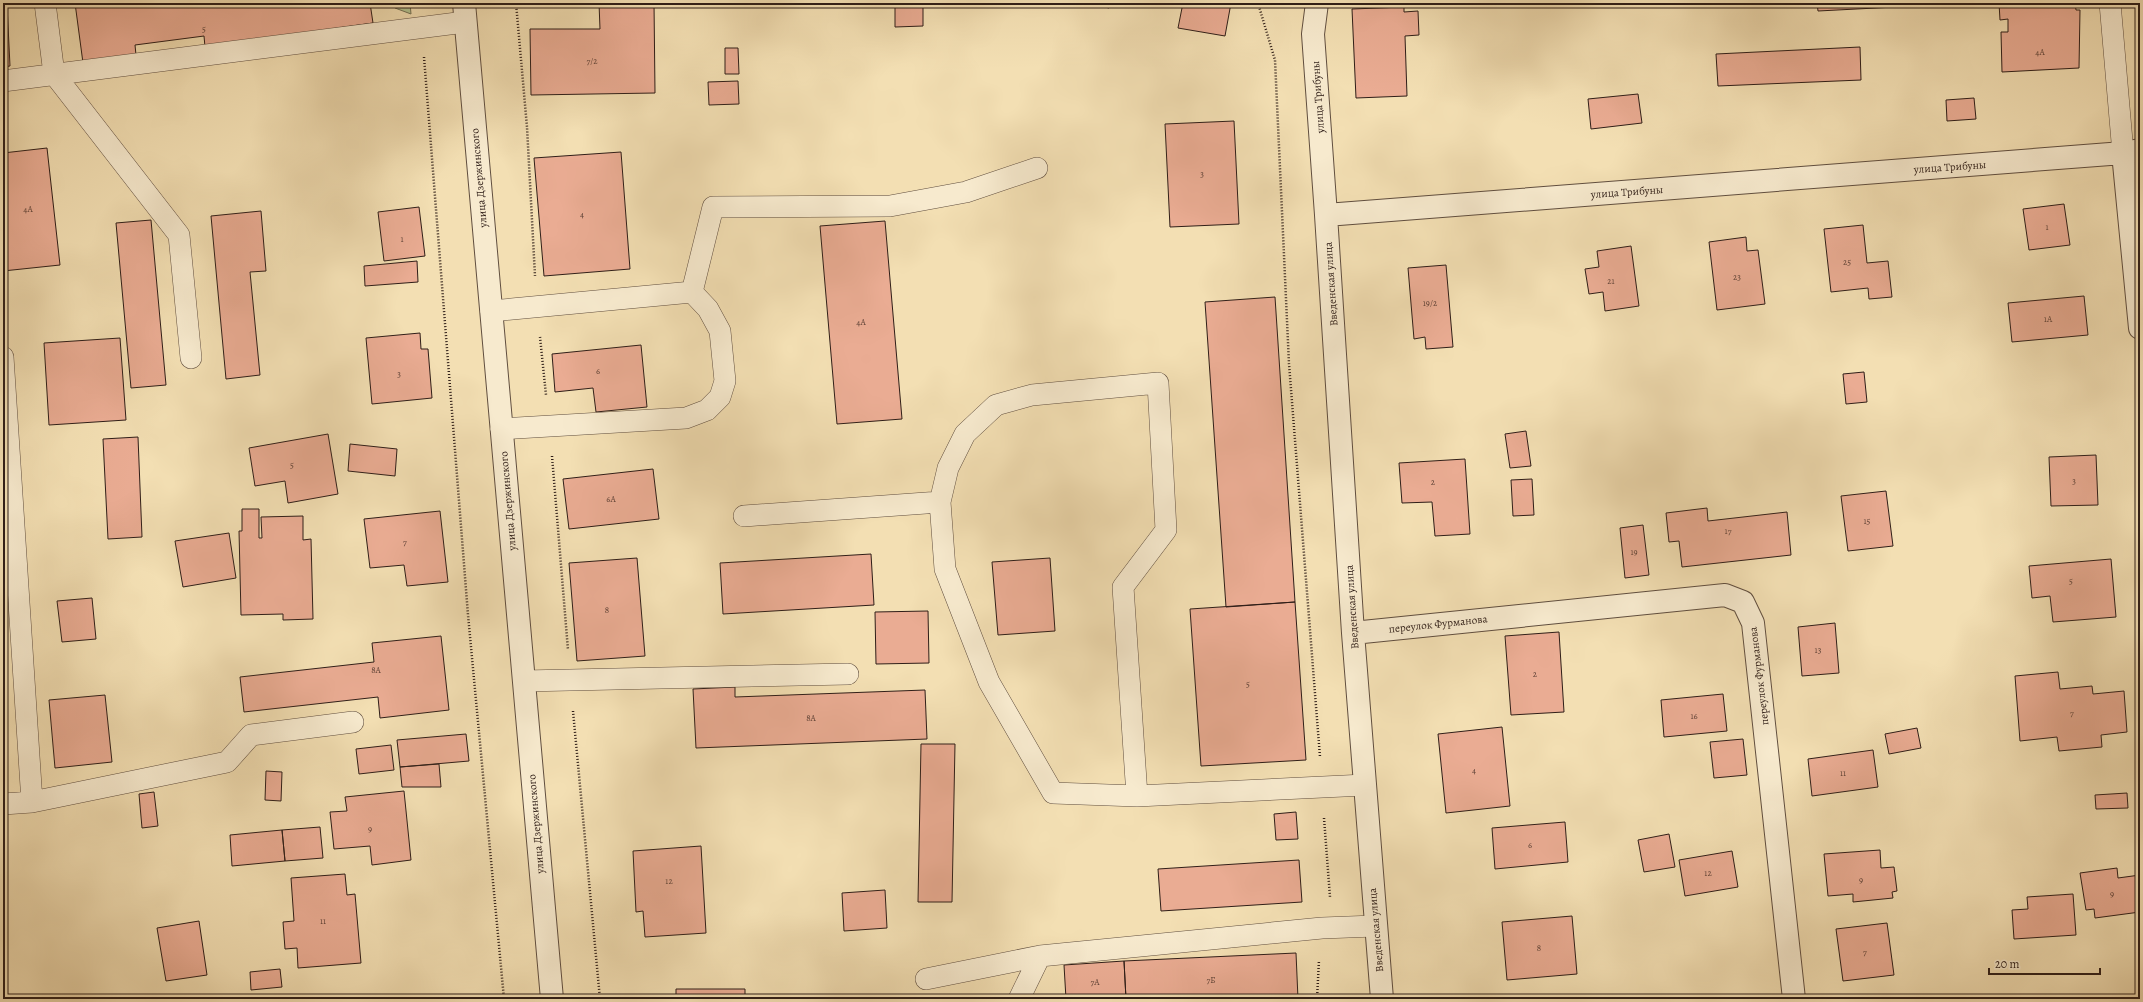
<svg xmlns="http://www.w3.org/2000/svg" width="2143" height="1002" font-family="Alegreya,serif">
	<style>
		.green { fill: #b4c391; stroke: #727054 }
		.building { fill: #eaac93; stroke: #2f1e18 }
		.lines { fill: none; stroke-linecap: round; stroke-linejoin: round }
		.lane-casing { stroke: #604e3f; stroke-width: 22 }
		.street-casing { stroke: #604e3f; stroke-width: 24 }
		.path { stroke: #2f1e18; stroke-width: 2.5; stroke-dasharray: 1 2; stroke-linecap: butt }
		.lane { stroke: #f7eace; stroke-width: 21 }
		.street { stroke: #f7eace; stroke-width: 22 }
		.labels { text-anchor: middle; dominant-baseline: central; stroke-width: 4; stroke-linejoin: round; paint-order: stroke }
		.number-label { font-size: 9px; fill: #5e4237 }
		.street-label { font-size: 11px; fill: #2f1e18; stroke: #f7eace }
	</style>
	<rect width="100%" height="100%" fill="#f3dfb3"/>
	<filter id="stains"><feTurbulence type="fractalNoise" baseFrequency=".005" numOctaves="4"/><feColorMatrix values="0 0 0 0 .2 0 0 0 0 .09 0 0 0 0 .02 0 0 0 .5 -.17"/></filter>
	<radialGradient id="worn" r=".72"><stop offset=".6" stop-color="#630" stop-opacity="0"/><stop offset="1" stop-color="#630" stop-opacity=".3"/></radialGradient>
	<path class="green" d="M395,3H410L411,14L395,8Z"/>
	<path class="building" d="M3,3H25L7,5L10,66L3,67Z
		M75,3H370L373,23L205,47L204,36L135,45L136,55L83,63Z
		M599,3H654L655,93L531,95L530,29H600Z
		M700,3H717L718,7H700Z
		M895,3H923V26L895,27Z
		M1088,3H1110L1109,8Z
		M1183,3H1231L1225,36L1178,28Z
		M1817,3H1895V7L1818,11Z
		M1999,3H2075L2076,10H2080L2079,68L2002,72L2001,32H2008V19L2000,20Z
		M1404,7V12L1418,11L1419,35L1405,36L1407,96L1356,98L1352,9Z
		M1860,47L1861,80L1718,86L1716,54Z
		M725,48H738L739,74H725Z
		M738,81L739,104L709,105L708,82Z
		M1638,94L1642,123L1591,129L1588,99Z
		M1974,98L1976,119L1947,121L1946,100Z
		M1234,121L1239,224L1170,227L1165,124Z
		M47,148L60,265L3,271V153Z
		M621,152L630,269L544,276L534,158Z
		M2064,204L2070,245L2029,250L2023,209Z
		M419,207L425,256L384,261L378,212Z
		M261,211L266,271L250,272L260,375L226,379L211,216Z
		M151,220L166,385L131,388L116,223Z
		M885,221L902,419L837,424L820,226Z
		M1863,225L1867,263L1888,261L1892,297L1869,299L1868,288L1831,292L1824,229Z
		M1746,237L1747,251L1758,250L1765,304L1717,310L1709,242Z
		M1631,246L1639,306L1605,311L1603,292L1589,294L1585,269L1599,267L1597,251Z
		M417,261L418,282L365,286L364,266Z
		M1446,265L1453,347L1426,349L1425,337L1414,339L1408,268Z
		M2084,296L2088,335L2012,342L2008,303Z
		M1275,297L1295,602L1226,607L1205,302Z
		M420,333L421,349H428L432,398L372,404L366,338Z
		M120,338L126,420L49,425L44,343Z
		M641,345L647,407L596,412L593,388L555,392L552,354Z
		M1864,372L1867,402L1846,404L1843,374Z
		M1526,431L1531,466L1510,468L1505,434Z
		M328,434L338,494L288,503L285,481L255,486L249,448Z
		M138,437L142,537L108,539L103,439Z
		M350,444L397,449L395,476L348,471Z
		M2096,455L2098,505L2051,506L2049,457Z
		M1465,459L1470,534L1435,536L1432,502L1402,503L1399,463Z
		M653,469L659,519L569,529L563,479Z
		M1532,479L1534,515L1513,516L1511,480Z
		M1886,491L1893,546L1848,551L1841,496Z
		M1707,508L1708,521L1787,512L1791,555L1682,567L1679,541L1669,542L1666,513Z
		M242,509H259V538H262L261,517L303,516V540L311,539L313,619L283,620V614L241,615L239,531H242Z
		M440,511L448,582L407,586L404,565L370,568L364,519Z
		M1643,525L1649,575L1625,578L1620,528Z
		M229,533L236,578L183,587L175,541Z
		M871,554L874,605L723,614L720,563Z
		M637,558L645,656L577,661L569,563Z
		M1050,558L1055,631L998,635L992,562Z
		M2111,559L2116,617L2053,622L2050,596L2032,598L2029,566Z
		M92,598L96,639L62,642L57,601Z
		M1295,602L1306,760L1201,766L1190,609Z
		M928,611L929,663L876,664L875,612Z
		M1835,623L1839,673L1802,676L1798,627Z
		M1559,632L1564,712L1511,715L1505,636Z
		M441,636L449,710L380,718L378,697L244,712L240,677L374,662L372,643Z
		M2058,672L2060,689L2092,686L2093,694L2124,691L2127,732L2101,735L2102,747L2059,751L2057,737L2020,741L2015,676Z
		M735,687V697L925,690L927,739L696,748L693,689Z
		M1723,694L1727,731L1664,737L1661,700Z
		M105,695L112,762L55,768L49,700Z
		M1502,727L1510,806L1446,813L1438,734Z
		M1917,728L1921,748L1889,754L1885,734Z
		M466,734L469,761L400,767L397,740Z
		M1743,739L1747,775L1714,778L1710,742Z
		M921,744H955L952,902H918Z
		M391,745L394,770L359,774L356,749Z
		M1873,750L1878,787L1812,796L1808,759Z
		M439,764L441,787H402L400,767Z
		M266,771L282,772L281,801L265,800Z
		M404,791L411,860L372,865L370,846L334,849L330,812L347,811L345,797Z
		M154,792L158,826L142,828L139,794Z
		M2127,793L2128,808L2096,809L2095,795Z
		M1296,812L1298,839L1276,840L1274,814Z
		M1565,822L1568,862L1495,869L1492,828Z
		M320,827L323,858L285,861L282,830Z
		M282,830L285,861L232,866L230,835Z
		M1669,834L1675,867L1644,872L1638,840Z
		M701,846L706,933L645,937L643,911L636,912L633,851Z
		M1880,850L1881,868L1894,867L1897,891L1892,892L1893,898L1853,902V894L1828,896L1824,854Z
		M1732,851L1738,887L1685,896L1679,860Z
		M1299,860L1302,902L1161,911L1158,869Z
		M2117,868L2118,878L2140,875V912L2095,918L2094,909L2086,910L2080,873Z
		M345,874L347,895L355,894L361,963L298,968L297,948L285,949L283,922L294,921L291,878Z
		M885,890L887,928L844,931L842,893Z
		M2073,894L2076,935L2014,939L2012,910L2028,909L2027,897Z
		M1572,916L1577,974L1507,980L1502,922Z
		M199,921L207,975L166,981L157,928Z
		M1887,923L1894,975L1843,981L1836,929Z
		M1296,953L1298,999H1126L1124,961Z
		M1124,961L1126,999H1066L1064,965Z
		M280,969L282,987L251,990L250,972Z
		M676,989H745V999H676Z
		M2124,995V999H2103V997Z"/>
	<g class="lines">
		<g class="lane-casing">
			<path id="lane" d="M45,3L54,74L179,235L191,358
				M2110,3L2123,153
				M3,81L465,22
				M491,311L692,292
				M3,357L32,802L227,762L251,735L353,722
				M501,429L686,418L707,410L720,397L725,381L720,331L708,309L692,292L713,207L890,206L966,192L1037,168
				M744,516L940,502
				M524,681L848,674
				M1137,796L1053,793L989,682L945,569L940,502L948,468L965,434L996,405L1032,395L1158,383L1166,530L1123,587L1137,796L1365,785
				M3,804L32,802
				M926,979L1040,956L1322,928L1375,926
				M1019,999L1040,956"/>
		</g>
		<g class="street-casing">
			<path id="street" d="M464,3L552,999
				M1317,3L1313,34L1326,215L2123,153L2140,150
				M2123,153L2140,328
				M1326,215L1353,633L1382,999
				M1353,633L1725,595L1743,602L1753,623L1794,999"/>
		</g>
		<path class="path" d="M516,3L527,127L535,276
			M1258,3L1275,60L1289,364L1320,757
			M424,57L468,615L504,999
			M540,337L546,395
			M552,456L568,650
			M573,711L600,999
			M1324,818L1330,897
			M1317,999L1319,960"/>
		<use href="#lane" class="lane"/>
		<use href="#street" class="street"/>
	</g>
	<g class="labels">
		<g class="number-label">
			<text x="204" y="29">5</text>
			<text x="2040" y="52">4А</text>
			<text x="592" y="61">7/2</text>
			<text x="1202" y="174">3</text>
			<text x="28" y="209">4А</text>
			<text x="582" y="214">4</text>
			<text x="2047" y="227">1</text>
			<text x="402" y="239">1</text>
			<text x="1847" y="262">25</text>
			<text x="1737" y="277">23</text>
			<text x="1611" y="281">21</text>
			<text x="1430" y="303">19/2</text>
			<text x="2048" y="319">1А</text>
			<text x="861" y="322">4А</text>
			<text x="598" y="371">6</text>
			<text x="399" y="374">3</text>
			<text x="292" y="465">5</text>
			<text x="2074" y="481">3</text>
			<text x="1433" y="482">2</text>
			<text x="611" y="499">6А</text>
			<text x="1867" y="521">15</text>
			<text x="1728" y="531">17</text>
			<text x="405" y="542">7</text>
			<text x="1634" y="552">19</text>
			<text x="2071" y="581">5</text>
			<text x="607" y="610">8</text>
			<text x="1818" y="650">13</text>
			<text x="376" y="670">8А</text>
			<text x="1535" y="674">2</text>
			<text x="1248" y="684">5</text>
			<text x="2072" y="713">7</text>
			<text x="1694" y="716">16</text>
			<text x="811" y="718">8А</text>
			<text x="1474" y="770">4</text>
			<text x="1843" y="773">11</text>
			<text x="370" y="829">9</text>
			<text x="1530" y="845">6</text>
			<text x="1708" y="873">12</text>
			<text x="1861" y="880">9</text>
			<text x="669" y="881">12</text>
			<text x="2112" y="894">9</text>
			<text x="323" y="921">11</text>
			<text x="1539" y="948">8</text>
			<text x="1865" y="952">7</text>
			<text x="1211" y="980">7Б</text>
			<text x="1095" y="982">7А</text>
		</g>
		<g class="street-label">
			<text transform="translate(1318 97) rotate(-94)">улица Трибуны</text>
			<text transform="translate(1950 167) rotate(-4)">улица Трибуны</text>
			<text transform="translate(479 178) rotate(-95)">улица Дзержинского</text>
			<text transform="translate(1627 192) rotate(-4)">улица Трибуны</text>
			<text transform="translate(1331 284) rotate(-94)">Введенская улица</text>
			<text transform="translate(508 501) rotate(-95)">улица Дзержинского</text>
			<text transform="translate(1352 607) rotate(-94)">Введенская улица</text>
			<text transform="translate(1438 624) rotate(-6)">переулок Фурманова</text>
			<text transform="translate(1759 676) rotate(-97)">переулок Фурманова</text>
			<text transform="translate(536 824) rotate(-95)">улица Дзержинского</text>
			<text transform="translate(1376 930) rotate(-95)">Введенская улица</text>
		</g>
	</g>
	<rect width="2143" height="1002" fill="none" stroke="#f3dfb3" stroke-width="16"/>
	<rect x="4" y="4" width="2135" height="994" fill="none" stroke="#2f1e18" stroke-width="2"/>
	<rect x="8" y="8" width="2127" height="986" fill="none" stroke="#2f1e18"/>
	<path d="M1989 968v6h111v-6" fill="none" stroke="#2f1e18" stroke-width="2"/>
	<text x="1995" y="968" font-size="12" fill="#2f1e18" stroke="#f7eace" stroke-width="3" paint-order="stroke">20 m</text>
	<rect width="100%" height="100%" filter="url(#stains)"/>
	<rect width="100%" height="100%" fill="url(#worn)"/>
</svg>
